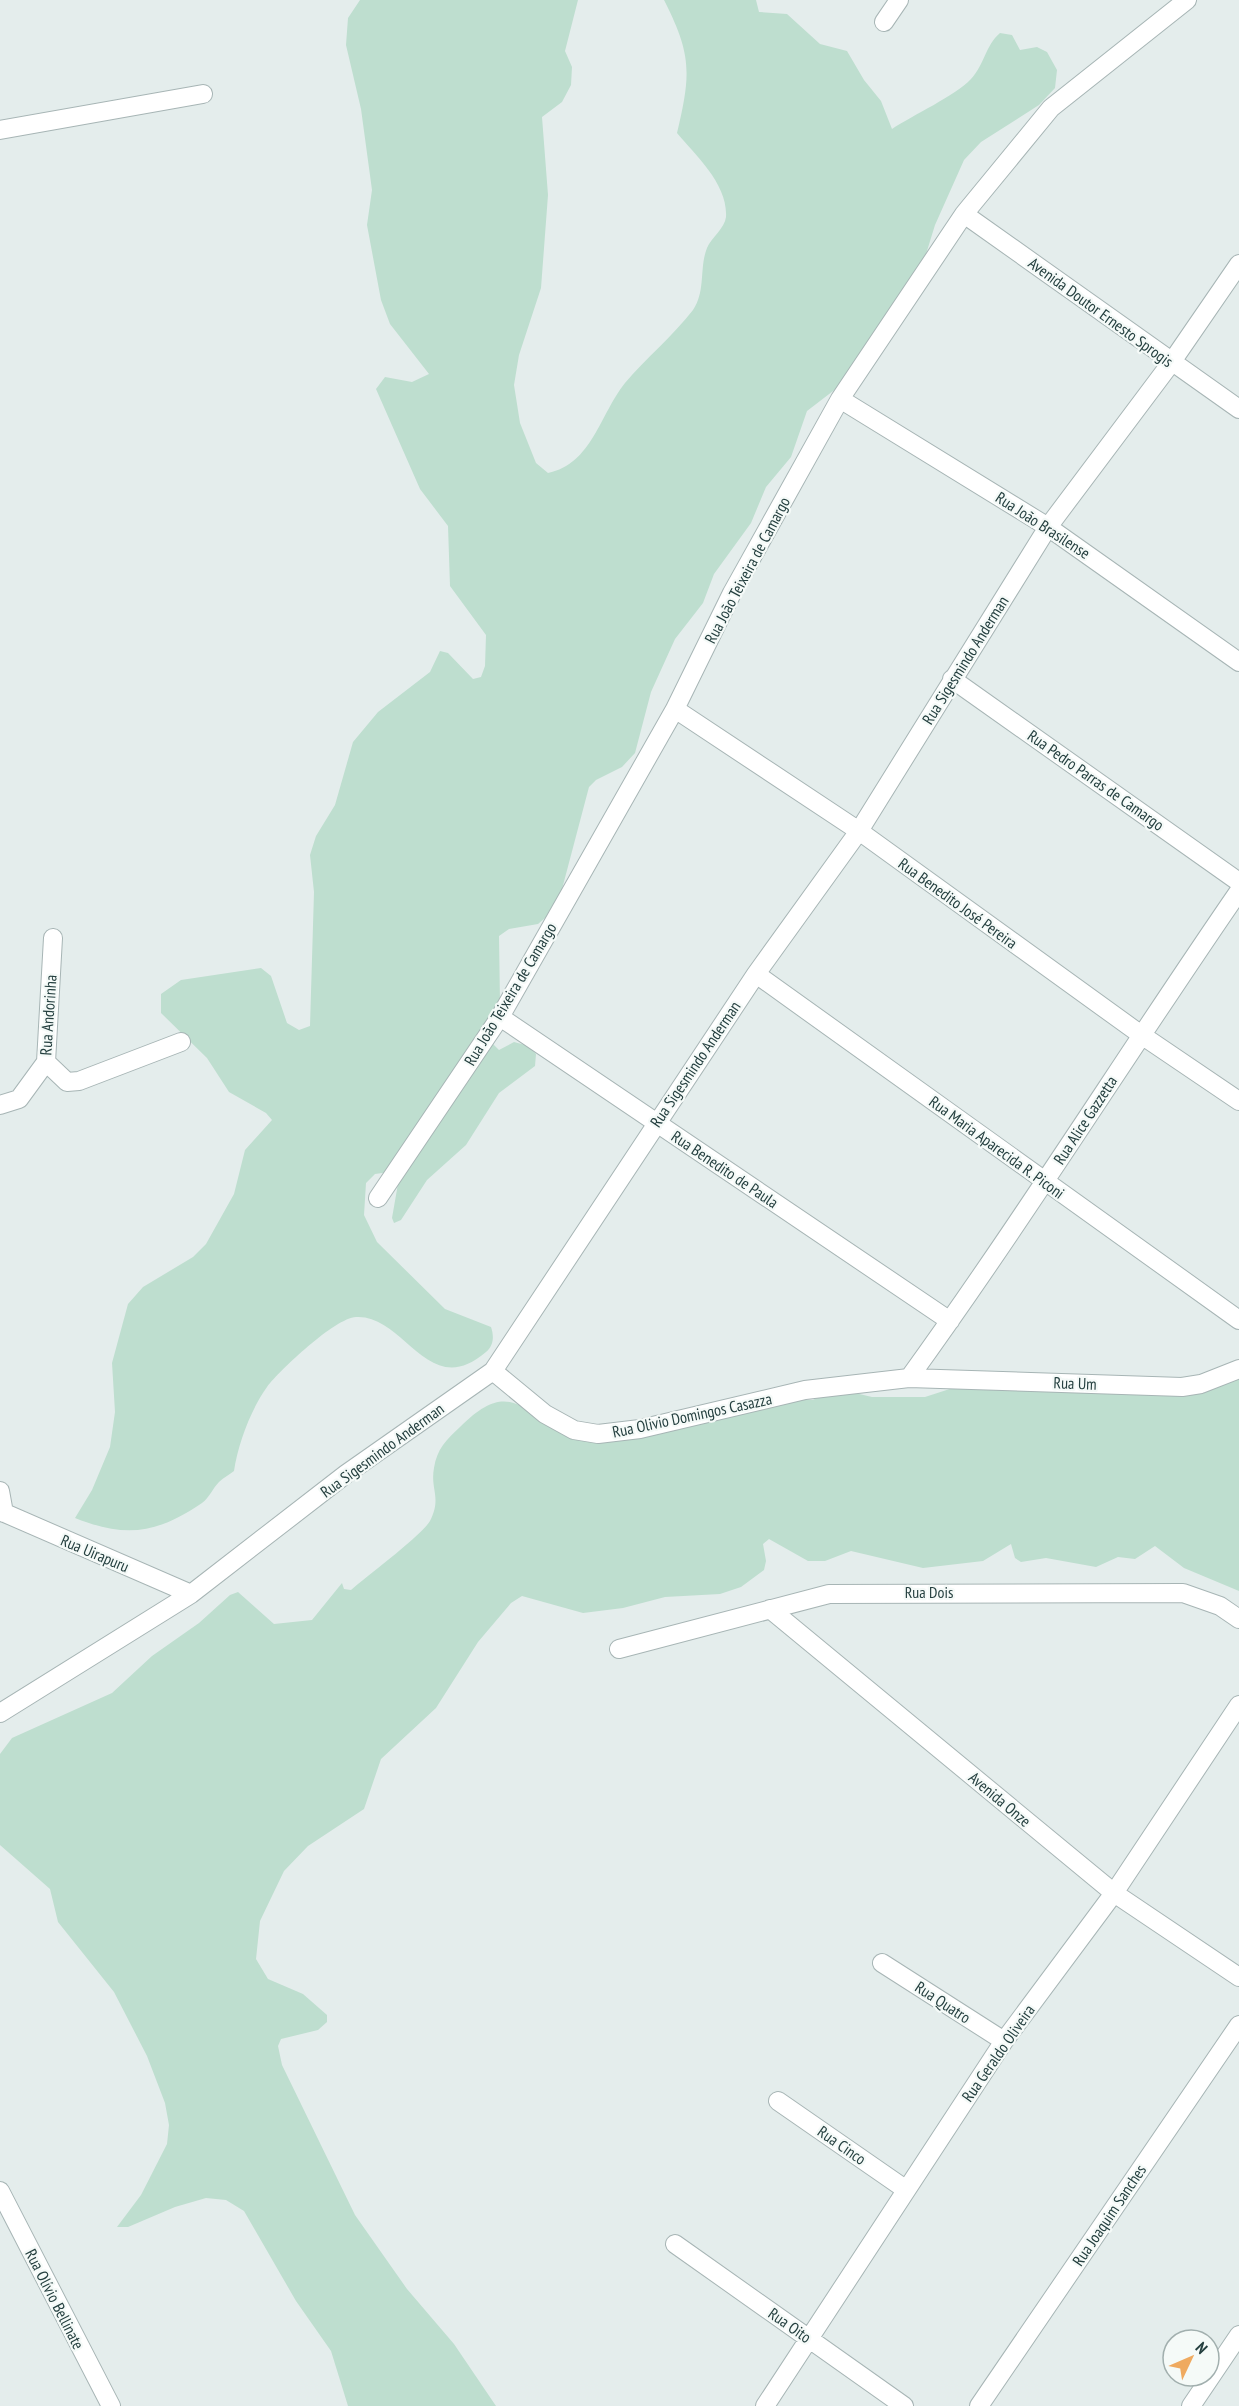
<svg xmlns="http://www.w3.org/2000/svg" width="1239" height="2406" font-family="'PT Sans Narrow',sans-serif">
	<style>
		.green { fill: #bedecf }
		.lines { fill: none; stroke-linecap: round; stroke-linejoin: round }
		.minor-casing { stroke: #a7b5b5; stroke-width: 20 }
		.minor { stroke: #fff; stroke-width: 18 }
		.labels { text-anchor: middle; dominant-baseline: central; stroke-width: 4.5; stroke-linejoin: round; paint-order: stroke }
		.street-label { font-size: 16px; fill: #243f3f; stroke: #f5faf8 }
	</style>
	<rect width="100%" height="100%" fill="#e4edec"/>
	<path class="green" d="M360,0H578L565,51L572,67L571,85L562,102L542,117L548,195L541,288L519,355L514,385L520,423L536,463L548,473C592,464 600,414 625,383C646,358 673,336 693,310C706,291 699,268 707,248C711,238 725,228 726,217C728,184 696,156 677,133C691,74 692,55 664,0H756L759,12L787,14L820,44L847,51L864,80L881,101L892,129C913,115 955,96 971,79C985,64 985,46 1000,33L1012,35L1020,50L1037,47L1047,52L1057,70L1055,88L1039,105L981,142L964,160L935,225L914,293L863,368L807,411L791,457L766,487L751,523L714,574L703,603L675,639L651,692L635,753L622,767L596,780L589,787L557,908L538,924L509,929L499,936L500,1003L492,1043L499,1050L514,1042L529,1046L536,1054L535,1066L499,1093L466,1145L427,1180L401,1220L394,1223L392,1218L399,1178L397,1171L375,1174L366,1183L364,1215L377,1242L445,1309L491,1327C494,1336 494,1345 486,1352C428,1402 405,1314 356,1317C335,1318 280,1370 267,1387C251,1409 238,1444 234,1471C230,1474 223,1478 219,1482C213,1488 209,1498 202,1503C156,1534 126,1538 75,1518L92,1490L110,1447L115,1412L112,1363L128,1304L143,1287L193,1257L206,1244L234,1194L245,1150L272,1120L266,1113L229,1092L207,1058L161,1013V994L181,980L261,968L271,976L287,1023L299,1030L310,1026L314,892L310,855L316,836L335,805L353,742L378,712L430,672L440,651L448,653L473,679L481,677L485,666L486,635L450,586L448,526L420,489L376,389L385,377L412,382L429,374L390,324L381,300L367,225L372,190L361,109L346,45L348,18Z
		M996,1374L1135,1394L1239,1374V1591L1184,1568L1155,1546L1135,1559L1118,1557L1096,1567L1046,1558L1021,1562L1015,1558L1011,1544L983,1561L923,1568L851,1551L825,1561H808L769,1539L763,1544L766,1561L764,1570L741,1587L720,1594L665,1597L623,1608L583,1613L522,1596L511,1603L478,1642L436,1708L381,1759L364,1809L308,1846L284,1871L260,1921L256,1959L268,1979L303,1994L327,2015V2022L318,2030L281,2039L278,2046L282,2065L355,2215L407,2289L454,2344L496,2406H348L331,2351L296,2301L244,2211L226,2200L206,2198L175,2207L128,2227H117L141,2195L167,2144L169,2125L165,2103L147,2056L114,1992L58,1922L50,1889L0,1845V1754L12,1738L112,1693L152,1656L199,1623L230,1595L238,1592L274,1624L312,1620L342,1583L344,1589L351,1590C366,1577 422,1535 430,1521C442,1497 430,1490 434,1468C437,1449 446,1440 460,1427C503,1384 517,1402 561,1431L780,1400H813L834,1388L872,1397H925Z"/>
	<g class="lines">
		<g class="minor-casing">
			<path id="minor" d="M884,22L899,0
				M0,130L203,94
				M964,214L1239,409
				M840,399L1048,527L1239,662
				M952,679L1239,882
				M675,709L859,831L1140,1034L1239,1101
				M756,974L1239,1320
				M500,1017L950,1321
				M46,1062L67,1082L79,1081L181,1042
				M0,1105L19,1099L46,1062L53,938
				M378,1198L500,1017L675,709L732,593L840,399L964,214L1051,108L1187,0
				M493,1371L545,1414L574,1430L598,1434L640,1429L805,1390L909,1378L1182,1387L1201,1384L1239,1369
				M909,1378C1024,1219 1128,1052 1239,891
				M0,1491L4,1513
				M0,1511L191,1594
				M770,1609L1114,1893L1239,1977
				M619,1649L829,1594L1183,1593L1220,1606L1239,1619
				M0,1713L191,1594L346,1474L493,1371L756,974L859,831L1048,527L1171,363L1239,264
				M882,1963L1004,2041
				M778,2101L905,2189
				M0,2191L111,2406
				M675,2244L904,2406
				M765,2406L1004,2041L1114,1893L1239,1705
				M979,2406L1239,2025
				M1191,2406L1239,2335"/>
		</g>
		<use href="#minor" class="minor"/>
	</g>
	<g class="labels">
		<g class="street-label">
			<text transform="translate(1101 312) rotate(36)">Avenida Doutor Ernesto Sprogis</text>
			<text transform="translate(1043 525) rotate(33)">Rua João Brasilense</text>
			<text transform="translate(747 570) rotate(-62)">Rua João Teixeira de Camargo</text>
			<text transform="translate(965 660) rotate(-58)">Rua Sigesmindo Anderman</text>
			<text transform="translate(1096 780) rotate(35)">Rua Pedro Parras de Camargo</text>
			<text transform="translate(958 903) rotate(36)">Rua Benedito José Pereira</text>
			<text transform="translate(510 994) rotate(-59)">Rua João Teixeira de Camargo</text>
			<text transform="translate(48 1015) rotate(-86)">Rua Andorinha</text>
			<text transform="translate(695 1064) rotate(-56)">Rua Sigesmindo Anderman</text>
			<text transform="translate(1085 1120) rotate(-57)">Rua Alice Gazzetta</text>
			<text transform="translate(997 1147) rotate(36)">Rua Maria Aparecida R. Piconi</text>
			<text transform="translate(725 1169) rotate(34)">Rua Benedito de Paula</text>
			<text transform="translate(1075 1383) rotate(2)">Rua Um</text>
			<text transform="translate(692 1415) rotate(-12)">Rua Olivio Domingos Casazza</text>
			<text transform="translate(382 1450) rotate(-36)">Rua Sigesmindo Anderman</text>
			<text transform="translate(95 1553) rotate(23)">Rua Uirapuru</text>
			<text x="929" y="1592">Rua Dois</text>
			<text transform="translate(1000 1799) rotate(40)">Avenida Onze</text>
			<text transform="translate(943 2002) rotate(33)">Rua Quatro</text>
			<text transform="translate(998 2053) rotate(-55)">Rua Geraldo Oliveira</text>
			<text transform="translate(842 2145) rotate(35)">Rua Cinco</text>
			<text transform="translate(1109 2215) rotate(-56)">Rua Joaquim Sanches</text>
			<text transform="translate(55 2299) rotate(63)">Rua Olívio Bellinate</text>
			<text transform="translate(790 2325) rotate(35)">Rua Oito</text>
		</g>
	</g>
	<g transform="translate(1191 2358) rotate(46)"><circle r="28" fill="#f5faf8" stroke="#a1afae" stroke-width="1.5"/>
	<path d="M0-4.5L10 22L0 15L-10 22Z" fill="#efaa60"/>
	<text y="-9" font-size="16" font-weight="bold" text-anchor="middle" fill="#243f3f">N</text>
	</g>
</svg>
